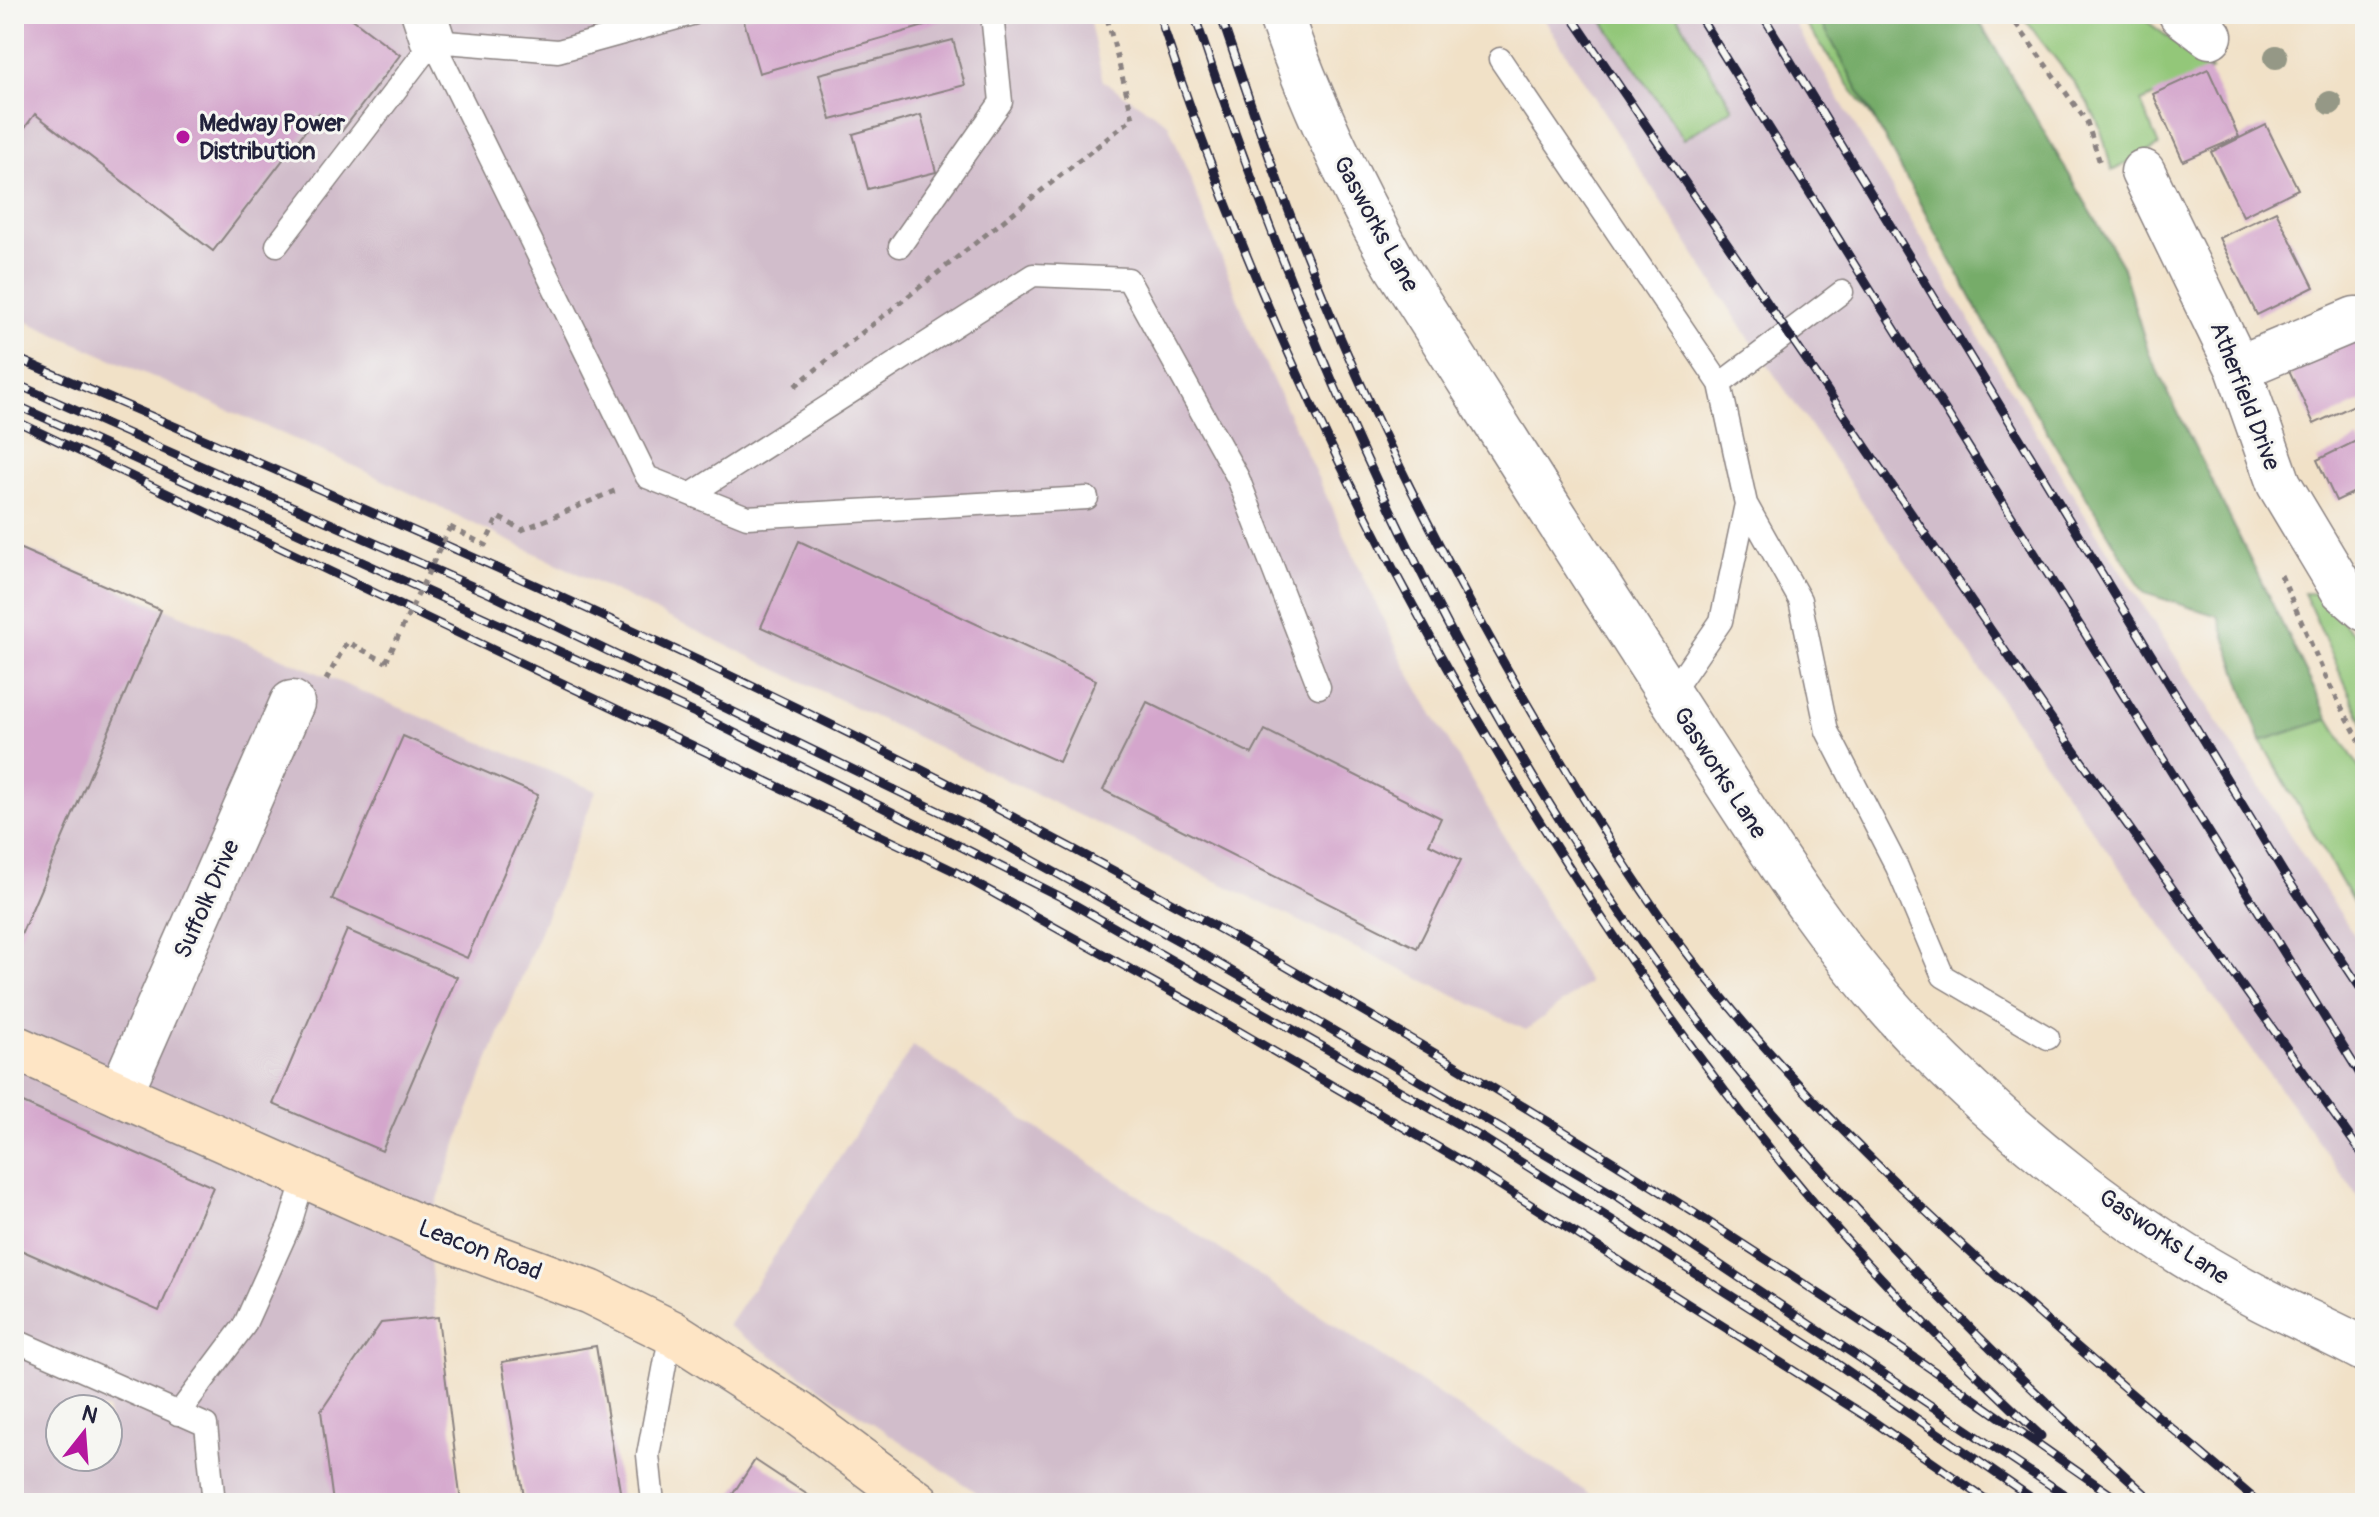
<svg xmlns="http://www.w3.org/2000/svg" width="2379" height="1517" font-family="Pangolin,sans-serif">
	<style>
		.industrial { fill: #d1bdcb; fill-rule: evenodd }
		.green { fill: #93c779; stroke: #5a745a; stroke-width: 2 }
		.forest { fill: #76ac69; stroke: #4c6752; stroke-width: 2 }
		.building { fill: #d4a6cc }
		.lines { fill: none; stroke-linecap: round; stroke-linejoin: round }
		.lane-casing { stroke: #8a8281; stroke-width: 25 }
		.street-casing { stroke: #8a8281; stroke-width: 47 }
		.secondary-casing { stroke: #8a8281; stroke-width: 47 }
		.path { stroke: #8a8281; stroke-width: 5; stroke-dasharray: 6 6; stroke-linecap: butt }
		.lane { stroke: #fff; stroke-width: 22 }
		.street { stroke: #fff; stroke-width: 44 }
		.secondary { stroke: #fee5c5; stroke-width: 44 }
		.rail-casing { stroke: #22223b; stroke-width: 9 }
		.rail { stroke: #f6f6f2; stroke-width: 6; stroke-dasharray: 18; stroke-linecap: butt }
		.path-bridge { stroke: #8a8281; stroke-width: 5; stroke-dasharray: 6 6; stroke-linecap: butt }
		.tree { fill: #959886 }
		.poi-dot { fill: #b5179e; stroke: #f6f6f2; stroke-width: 3 }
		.labels { text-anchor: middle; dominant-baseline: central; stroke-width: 6; stroke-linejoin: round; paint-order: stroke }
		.poi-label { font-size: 24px; font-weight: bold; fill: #22223b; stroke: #f6f6f2; text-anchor: start }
		.street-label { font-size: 24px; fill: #22223b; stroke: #f6f6f2 }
	</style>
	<rect width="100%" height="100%" fill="#f6f6f2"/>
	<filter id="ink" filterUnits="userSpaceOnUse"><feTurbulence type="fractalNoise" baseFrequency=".0125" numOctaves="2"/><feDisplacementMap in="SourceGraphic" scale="16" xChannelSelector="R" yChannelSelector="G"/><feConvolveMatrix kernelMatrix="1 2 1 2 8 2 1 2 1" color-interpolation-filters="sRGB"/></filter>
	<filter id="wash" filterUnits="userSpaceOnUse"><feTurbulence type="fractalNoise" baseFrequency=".006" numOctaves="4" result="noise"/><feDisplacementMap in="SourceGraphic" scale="32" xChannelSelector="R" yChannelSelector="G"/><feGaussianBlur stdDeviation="1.8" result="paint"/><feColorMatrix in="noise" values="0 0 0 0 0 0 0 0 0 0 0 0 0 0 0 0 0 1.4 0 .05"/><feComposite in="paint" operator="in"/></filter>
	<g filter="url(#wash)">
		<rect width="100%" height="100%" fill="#f1e1c7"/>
		<path class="industrial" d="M14,14H1088L1103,81L1168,123L1252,335L1405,666L1589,983L1526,1030L333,456L14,316Z
			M1541,14H1789L2083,512L2365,952V1206L2082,816L1744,331Z
			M14,544L596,791L469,1109L427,1231L455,1503H14ZM60,1409H108V1457H60Z
			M913,1046L1603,1503H992L728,1326Z"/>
		<path class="green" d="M1598,14H1676L1733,108L1684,139Z
			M1799,14H1821L1875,122Z
			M2022,14H2137L2212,70L2141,102L2159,146L2112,171C2108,157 2105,141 2100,128C2084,86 2046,52 2022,14Z
			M2304,593L2328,594C2335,614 2346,631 2365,641V727Z
			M2329,719L2365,777V923L2261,741Z"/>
		<path class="forest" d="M1817,14H1975L2122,265L2149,354L2329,719L2261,741L2218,616L2144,593L2012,373Z"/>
		<g id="blocks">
			<path class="building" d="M14,14H346L400,55L342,131L319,113L213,251L35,114L14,142Z
				M758,14H948L949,19L759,73L743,18Z
				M953,40L965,85L831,120L819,74Z
				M2208,69L2239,137L2183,161L2153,94Z
				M921,115L936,172L868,189L853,134Z
				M2266,125L2298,189L2243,216L2211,152Z
				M2276,211L2314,287L2257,315L2219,238Z
				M2365,337V400L2314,424L2288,368Z
				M2358,440L2365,455V487L2336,501L2317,460Z
				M799,541L1096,680L1059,762L761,627Z
				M14,546L161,610L14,951Z
				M1147,702L1252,754L1265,730L1441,818L1429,844L1461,860L1417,948L1103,790Z
				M403,736L538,795L467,958L332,899Z
				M347,930L457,977L382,1151L273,1104Z
				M14,1099L213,1187L159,1311L14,1247Z
				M438,1317L461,1503H333L321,1411L381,1323Z
				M596,1346L622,1503H525L502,1362Z
				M755,1460L820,1503H727Z"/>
		</g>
	</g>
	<g filter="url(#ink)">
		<use href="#blocks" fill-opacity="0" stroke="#8a8281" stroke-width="2"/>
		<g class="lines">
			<g class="lane-casing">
				<path id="lane" d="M433,41L647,477L747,517L1087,498
					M433,41L558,51L692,14
					M1500,59L1720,384L1746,504L1800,600L1827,731L1897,867L1943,976L2048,1038
					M277,245L433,41
					M900,246L1001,102L992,14
					M1720,384L1842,292
					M693,493L1033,275L1128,279L1238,478L1319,687
					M1670,695L1721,621L1746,504
					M14,1340L206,1425L214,1503
					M178,1414L244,1326L290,1224L304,1177
					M653,1503L648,1455L671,1332"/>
			</g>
			<g class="street-casing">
				<path id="street" d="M424,14L433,41
					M1280,14C1311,103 1350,185 1396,266C1496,423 1595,581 1697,737C1764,840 1830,948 1916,1037C2013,1136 2129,1229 2252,1294C2289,1314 2328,1330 2365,1350
					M2181,14L2210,36
					M2143,172L2238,368L2279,484L2342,589L2365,609
					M2238,368L2355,319H2365
					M120,1094L292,703"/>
			</g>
			<g class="secondary-casing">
				<path id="secondary" d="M14,1047L442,1237L590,1292L671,1332L799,1414L918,1503"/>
			</g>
			<path class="path" d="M2009,14L2087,122L2100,163
				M795,386L1133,118L1106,14
				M450,527L485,545L498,517L522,530L619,489
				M2281,575L2327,680L2365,751
				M326,680L347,642L386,662"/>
			<use href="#lane" class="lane"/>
			<use href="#street" class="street"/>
			<use href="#secondary" class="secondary"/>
			<g class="rail-casing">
				<path id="rail" d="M1159,14C1254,311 1392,593 1561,855C1639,977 1722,1094 1816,1205C1885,1287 1963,1362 2041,1436
					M1194,14C1310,363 1463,709 1686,1004C1825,1187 1985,1350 2155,1503
					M1220,14C1249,98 1277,185 1311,267C1374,425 1453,578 1539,724C1586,804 1634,884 1690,957C1845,1159 2067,1337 2259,1503
					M1570,14L2053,721L2365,1158
					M1698,14L2365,1082
					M1762,14L2285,875L2365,995
					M14,357C343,499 674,640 992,806C1306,970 1611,1153 1905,1351C1978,1401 2050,1453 2123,1503
					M14,383L490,594L982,832L1197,951L1620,1198L2077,1503
					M14,404L695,713L1061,897L1486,1140L1826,1356L2039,1503
					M14,420L952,870L1191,1003L1463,1162L1867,1417L1991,1503"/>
			</g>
			<use href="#rail" class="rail"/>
			<path class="path-bridge" d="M386,662L450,527"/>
		</g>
		<g class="tree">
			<circle cx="2276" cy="57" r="12"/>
			<circle cx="2330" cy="103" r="12"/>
		</g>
	</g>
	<circle class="poi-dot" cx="183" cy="137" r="8"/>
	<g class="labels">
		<g class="poi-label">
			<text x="199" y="123">Medway Power<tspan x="199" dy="28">Distribution</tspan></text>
		</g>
		<g class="street-label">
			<text transform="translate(1376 224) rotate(61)">Gasworks Lane</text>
			<text transform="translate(2245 396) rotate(69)">Atherfield Drive</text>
			<text transform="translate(1720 773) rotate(57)">Gasworks Lane</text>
			<text transform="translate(207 899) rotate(-66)">Suffolk Drive</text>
			<text transform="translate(2164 1237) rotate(34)">Gasworks Lane</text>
			<text transform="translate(480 1250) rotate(21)">Leacon Road</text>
		</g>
	</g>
	<rect width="2379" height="1517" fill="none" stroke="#f6f6f2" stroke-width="48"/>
	<g transform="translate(84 1433) rotate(17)"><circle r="38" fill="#f6f6f2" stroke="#a1a1a9" stroke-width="2"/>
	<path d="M0-6L14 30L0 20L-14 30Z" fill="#b5179e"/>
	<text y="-12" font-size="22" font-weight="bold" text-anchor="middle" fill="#22223b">N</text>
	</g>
</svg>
